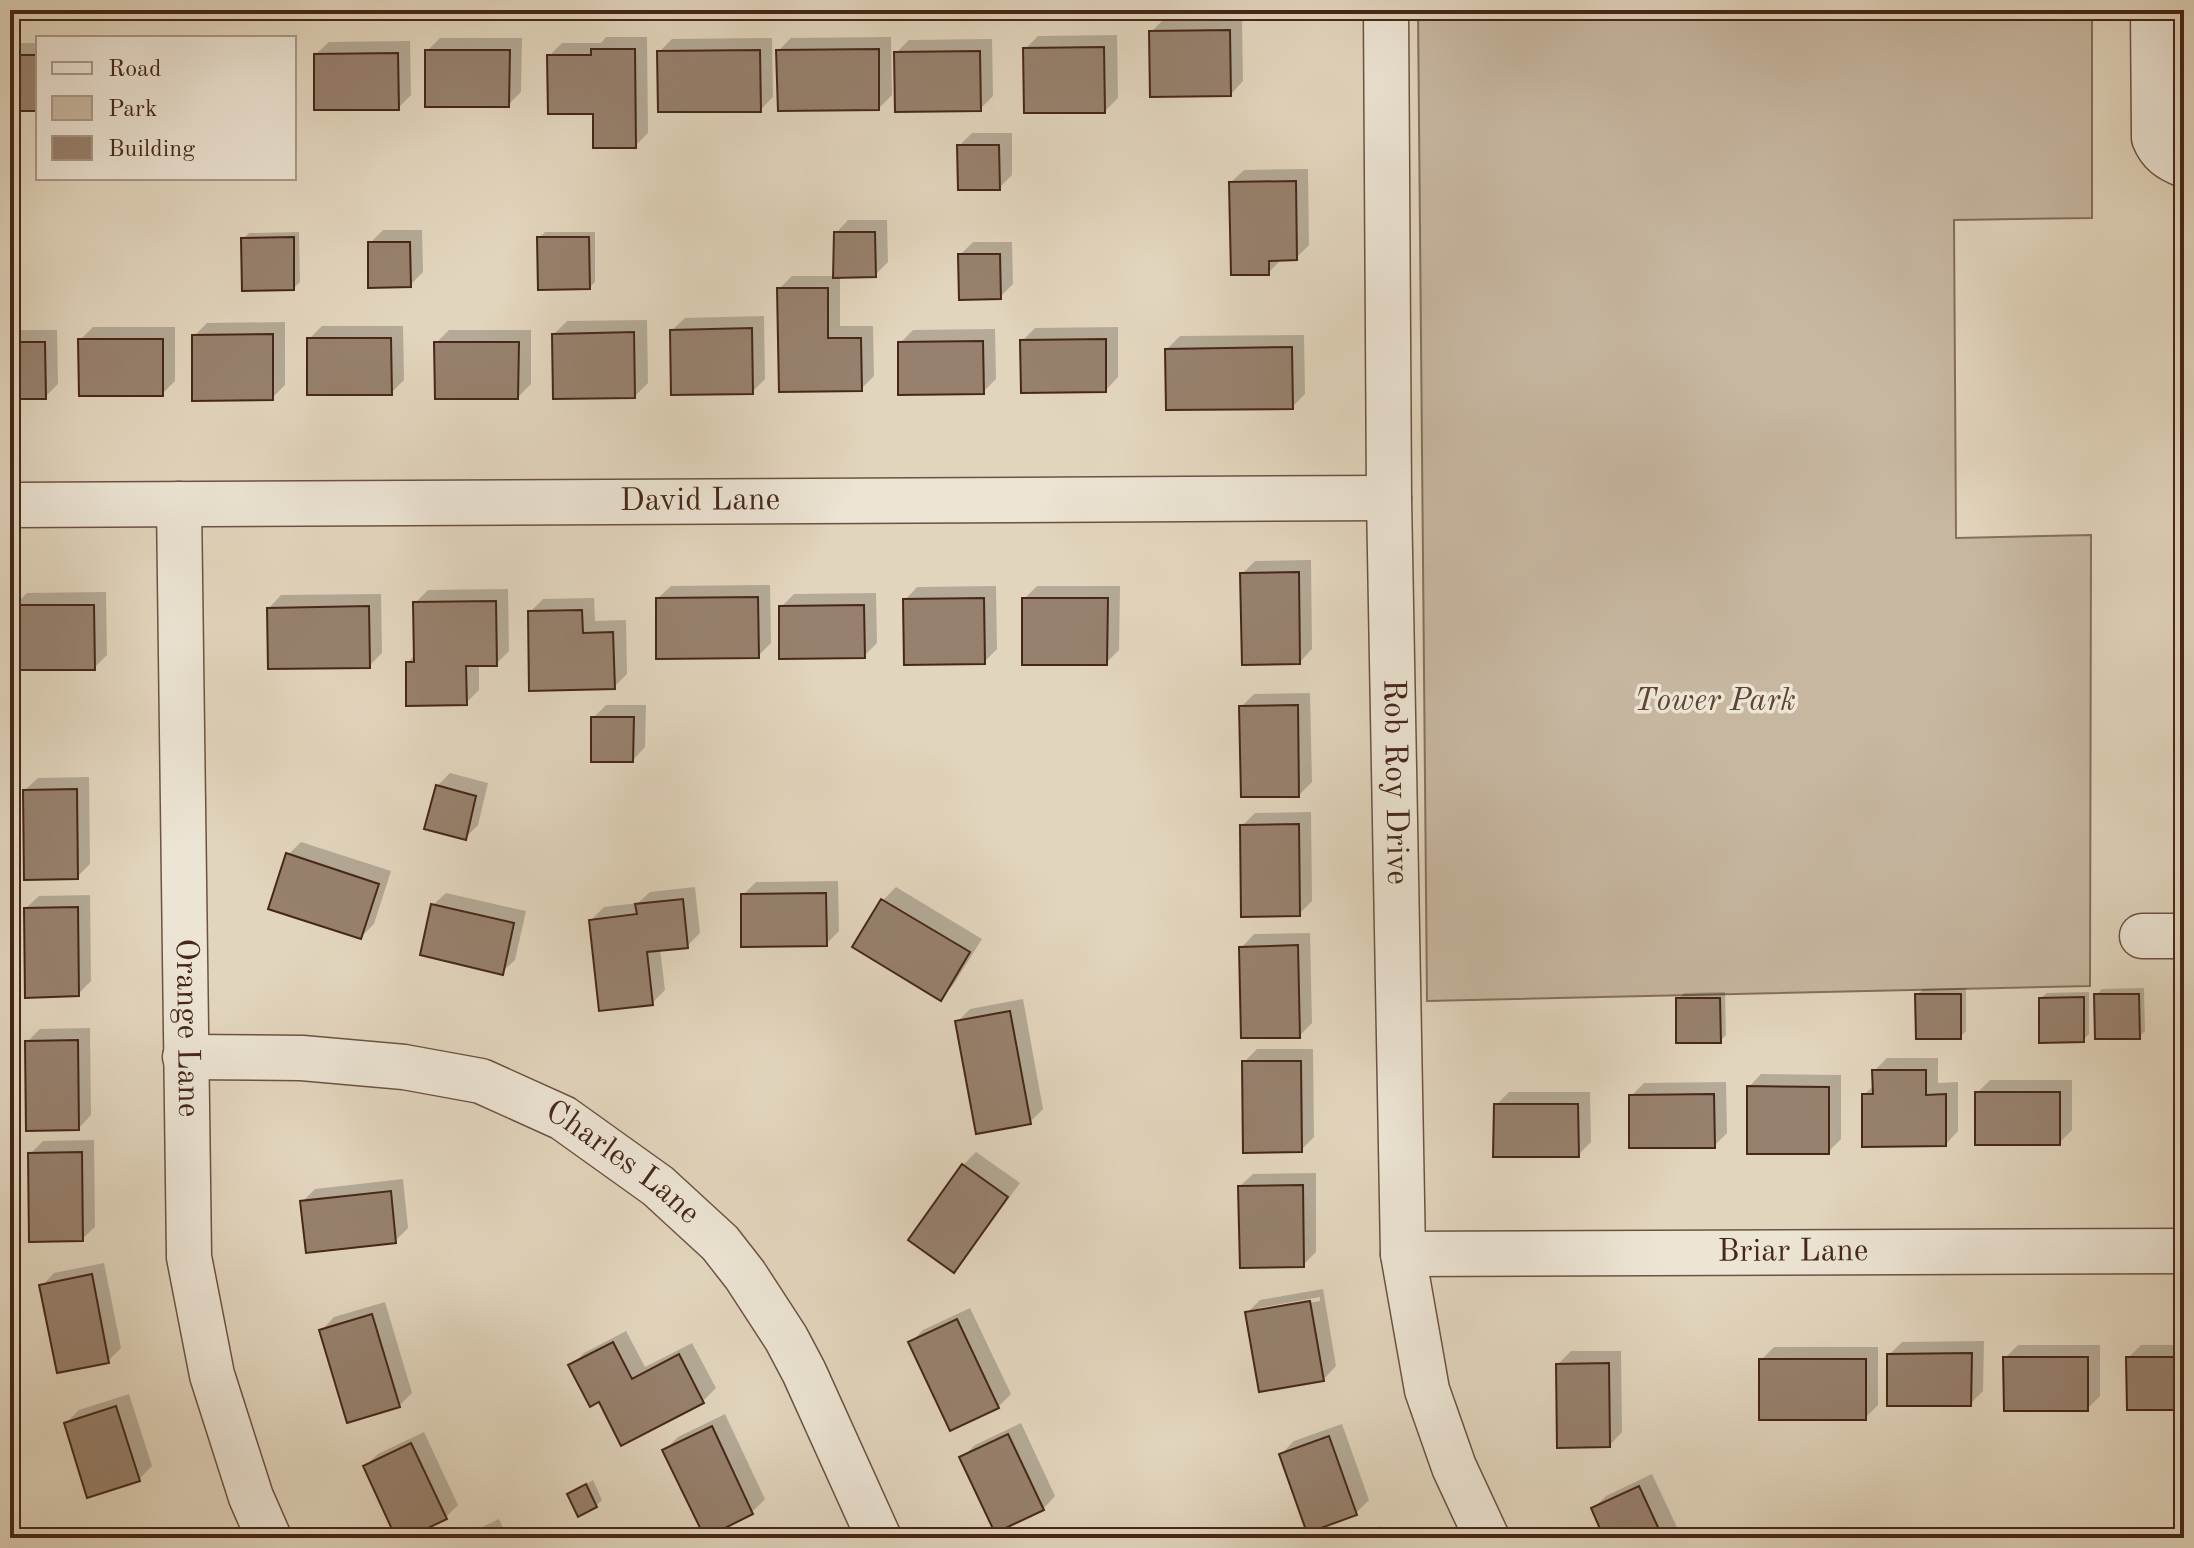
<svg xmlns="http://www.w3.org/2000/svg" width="2194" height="1548" font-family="'Old Standard TT',serif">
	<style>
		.green { fill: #c7b7a1; stroke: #866f5c; stroke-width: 2 }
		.shadow { fill: #0003; fill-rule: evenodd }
		.building { fill: #97816e; stroke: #462718; stroke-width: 2 }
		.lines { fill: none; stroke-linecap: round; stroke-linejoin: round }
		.minor-casing { stroke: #6d5241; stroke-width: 47 }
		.minor { stroke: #ece4d4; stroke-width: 44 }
		.labels { text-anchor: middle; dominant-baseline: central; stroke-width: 7; stroke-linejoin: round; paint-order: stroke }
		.street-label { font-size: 32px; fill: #462718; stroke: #ece4d4 }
		.park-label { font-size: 32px; font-style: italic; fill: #604433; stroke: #ece4d4 }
	</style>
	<rect width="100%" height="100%" fill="#e2d5bd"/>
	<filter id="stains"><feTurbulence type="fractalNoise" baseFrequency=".0025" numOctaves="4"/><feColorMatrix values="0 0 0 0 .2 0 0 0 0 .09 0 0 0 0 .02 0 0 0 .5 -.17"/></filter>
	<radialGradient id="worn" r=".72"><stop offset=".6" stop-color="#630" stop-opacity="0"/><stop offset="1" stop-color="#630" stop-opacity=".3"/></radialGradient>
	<path class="green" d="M1418,10H2092V218L1954,220L1956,538L2091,535L2090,986L1427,1001Z"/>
	<path class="shadow" d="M1242,18L1243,81L1231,94L1151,32L1164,19Z
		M1117,35L1118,98L1105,111L1025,49L1038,36Z
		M606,37H647L648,133L635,146L595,112L549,56L562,43H601Z
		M891,37L892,95L879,108L778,51L791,38Z
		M440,38H522L521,92L508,105L427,51Z
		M772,38L773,97L760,110L659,52L672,39Z
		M992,39L993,96L980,109L896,53L909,40Z
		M410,41L411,95L398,108L316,54L329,42Z
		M10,43H38V109H10Z
		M972,133H1012V175L999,188L959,146Z
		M1308,169L1309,245L1296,258L1281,260L1268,273L1231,182L1244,170Z
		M848,220H887L888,262L875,275L840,276V326H873L874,376L861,389L779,289L792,276H835L836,233Z
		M383,230H422L423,272L410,285L370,243Z
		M299,232L300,282L294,288L243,239L249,233Z
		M545,232H595V282L589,288L539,238Z
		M973,242H1012L1013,284L1000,297L960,255Z
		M764,316L765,379L752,392L672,330L685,318Z
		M647,320L648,383L635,396L554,334L567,321Z
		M285,322V385L272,398L194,336L207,323Z
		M322,326H403L404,380L391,393L309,339Z
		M93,327H175V381L162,394L80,340Z
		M1118,327V377L1106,390L1022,341L1035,328Z
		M995,329L996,379L983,392L900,343L913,330Z
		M10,330H57L58,384L45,397H10Z
		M449,330H531V384L518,397L436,343Z
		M1304,335L1305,394L1292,407L1167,349L1180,336Z
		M1311,560L1312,649L1300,662L1242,574L1255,561Z
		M770,585L771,643L758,656L658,598L671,586Z
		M996,586L997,649L984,662L905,600L917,587Z
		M1037,586H1120L1119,650L1106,663L1024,599Z
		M508,589L509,651L496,664H479V690L466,703L408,662L416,654L415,603L428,590Z
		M106,592L107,655L94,668L14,606L27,593Z
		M876,593L877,643L864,656L781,607L794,594Z
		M381,594L382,653L369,666L269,608L281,595Z
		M594,598L595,621L626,620L627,674L614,687L530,612L543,599Z
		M1310,693L1312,782L1299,795L1241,707L1254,694Z
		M606,705H646L645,747L633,760L593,718Z
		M450,773L488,783L478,825L465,838L437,786Z
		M89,777L90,864L77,877L25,790L38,778Z
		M1311,812L1312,901L1299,914L1242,826L1255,813Z
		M301,842L391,871L374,924L361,937L288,855Z
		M838,881L839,931L826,944L743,895L756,882Z
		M695,887L700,933L687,946L660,949L665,990L652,1003L591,920L604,907L638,903L650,892Z
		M896,887L982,939L953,985L940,998L855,947L883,900Z
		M446,893L526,911L515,960L502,972L433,905Z
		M90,895L91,981L78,994L26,908L39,896Z
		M1310,933L1312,1023L1299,1036L1242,947L1254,934Z
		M1966,988V1031L1960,1037L1917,995L1923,989Z
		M2144,988L2145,1031L2139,1037L2096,995L2102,989Z
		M1725,992L1726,1035L1720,1041L1678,999L1684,993Z
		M2089,992V1034L2083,1040L2041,998L2047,993Z
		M1023,999L1043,1109L1030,1122L957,1022L970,1009Z
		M90,1028L91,1115L79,1128L27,1042L40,1029Z
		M1257,1049H1313L1314,1137L1301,1150L1244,1062Z
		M1887,1058H1938V1083L1958,1082V1131L1946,1144L1864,1095L1875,1084L1874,1071Z
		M1761,1074L1841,1075V1139L1828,1152L1749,1087Z
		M1990,1080H2072V1130L2059,1143L1977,1093Z
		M1726,1082L1727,1133L1714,1146L1631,1096L1644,1083Z
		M1509,1092H1590L1591,1142L1578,1155L1496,1105Z
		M94,1140L95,1227L82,1239L30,1154L43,1141Z
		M976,1152L1020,1183L966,1257L954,1270L963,1165Z
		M1316,1173V1252L1303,1265L1240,1186L1253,1174Z
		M403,1179L408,1228L395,1241L302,1202L315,1189Z
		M104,1263L121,1348L108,1361L42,1286L54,1273Z
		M1323,1289L1336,1366L1324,1379L1247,1313L1260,1300ZM1320,1297V1301L1259,1312V1308Z
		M385,1302L412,1393L399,1406L322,1330L334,1317Z
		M970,1308L1011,1394L998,1407L911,1342L923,1330Z
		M626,1331L645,1367L692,1343L716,1388L703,1401L599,1400L571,1366L584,1353Z
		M1984,1341L1983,1391L1970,1404L1889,1355L1902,1342Z
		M2018,1345H2100V1396L2087,1409L2005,1358Z
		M2141,1345H2184V1408L2128,1358Z
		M1774,1347H1878V1405L1865,1418L1761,1360Z
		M1571,1351H1621L1622,1432L1610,1445L1558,1364Z
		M129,1394L152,1466L139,1479L66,1423L79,1410Z
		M725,1414L765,1499L752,1512L665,1450L678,1437Z
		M1021,1423L1055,1496L1043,1509L962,1458L975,1445Z
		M1342,1424L1369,1500L1356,1513L1281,1454L1294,1441Z
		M424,1432L458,1505L445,1518L398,1538L365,1466L378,1454Z
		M1652,1474L1682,1538H1607L1593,1509L1606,1496Z
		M593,1480L602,1500L596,1506L569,1494Z
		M499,1519L508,1538H459Z
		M1380,1526L1386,1538H1355Z
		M2171,1527H2184V1538H2160Z
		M780,1532L783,1538H767Z
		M1961,1532L1962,1538H1917L1919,1536Z
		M1070,1533L1072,1538H1059Z"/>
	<path class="building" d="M1230,30L1231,96L1150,97L1149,31Z
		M1104,47L1105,113H1024L1023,48Z
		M591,49H635L636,148H593V114H548L547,55H591Z
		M879,49V110L778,111L776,50Z
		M425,50H510L509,107H425Z
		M760,50L761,112H658L657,51Z
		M980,51L981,111L895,112L894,52Z
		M398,53L399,110H314V54Z
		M10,55H38V111H10Z
		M957,145H999L1000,190H958Z
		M1296,181L1297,260L1269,261V275H1231L1229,182Z
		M834,232H875L876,277L833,278Z
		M294,237V290L242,291L241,238Z
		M537,237H589L590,289L538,290Z
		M368,242H410L411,287L368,288Z
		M958,254H1000L1001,299L959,300Z
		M777,288H828V338H861L862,391L779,392Z
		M752,328L753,394L671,395L670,330Z
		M634,332L635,398L553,399L552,334Z
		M273,334V400L192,401V335Z
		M307,338H391L392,395H307Z
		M78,339H163V396H79Z
		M1106,339V392L1021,393L1020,340Z
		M983,341L984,394L898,395V342Z
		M10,342H45L46,399H10Z
		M434,342H519L518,399H435Z
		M1292,347L1293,409L1166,410L1165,349Z
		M1299,572L1300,664L1242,665L1240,573Z
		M758,597L759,658L656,659V598Z
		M984,598L985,664L904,665L903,599Z
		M1022,598H1108L1107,665H1022Z
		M496,601L497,666H466L467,705L406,706V662H414L413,602Z
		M12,605H94L95,670H12Z
		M864,605L865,658L779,659V606Z
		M369,606L370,668L268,669L267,608Z
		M582,610L583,633L613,632L615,689L529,691L528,611Z
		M1298,705L1299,797H1241L1239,706Z
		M591,717H634L633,762H591Z
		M436,785L476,796L466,840L424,829Z
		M77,789L78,879L24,880L23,790Z
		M1299,824L1300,916L1241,917L1240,825Z
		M286,853L379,884L361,939L268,909Z
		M826,893L827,946L741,947V894Z
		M683,899L688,948L647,952L653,1005L599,1011L589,920L637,914L635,904Z
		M881,899L970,952L941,1001L852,947Z
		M431,904L514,923L503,975L420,955Z
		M78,907L79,996L25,998L24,908Z
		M1298,945L1300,1038H1241L1239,947Z
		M1915,994H1961V1039H1916Z
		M2094,994H2139L2140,1039H2095Z
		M2084,997V1042L2039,1043V998Z
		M1676,998H1720L1721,1043H1676Z
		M1010,1011L1031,1124L976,1134L955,1021Z
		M78,1040L79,1130L26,1131L25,1041Z
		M1242,1061H1301L1302,1152L1243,1153Z
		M1872,1070H1926V1095L1946,1094V1146L1862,1147V1094H1873Z
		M1747,1086L1829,1087V1154H1747Z
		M1975,1092H2060V1145H1975Z
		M1714,1094L1715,1148H1629V1095Z
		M1494,1104H1578L1579,1157H1493Z
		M82,1152L83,1241L29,1242L28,1153Z
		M962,1164L1008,1197L954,1273L908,1240Z
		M1303,1185L1304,1267L1240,1268L1238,1186Z
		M391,1191L396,1243L306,1253L300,1201Z
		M92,1274L109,1363L57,1373L39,1285Z
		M1310,1301L1324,1381L1259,1392L1245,1312Z
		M372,1314L400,1407L347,1423L319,1330Z
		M957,1319L999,1408L950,1431L908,1342Z
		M613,1342L632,1379L679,1354L704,1403L621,1446L599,1402L590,1407L568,1365Z
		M1972,1353L1971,1406H1887V1354Z
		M2003,1357H2088V1411H2004Z
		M2126,1357H2184V1410H2127Z
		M1759,1359H1866V1420H1759Z
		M1609,1363L1610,1447L1557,1448L1556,1364Z
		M116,1406L140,1481L87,1498L64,1423Z
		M712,1426L753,1514L705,1538L662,1450Z
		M1008,1434L1044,1510L995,1533L959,1457Z
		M1329,1436L1357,1515L1307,1533L1279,1454Z
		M411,1443L447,1519L407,1538H396L363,1466Z
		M586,1484L597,1507L578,1517L567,1494Z
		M1639,1486L1663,1538H1604L1591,1508Z"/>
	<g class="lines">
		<g class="minor-casing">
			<g id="minor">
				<path id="s1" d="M1386,10L1389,498L1403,1254L1427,1390L1454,1467L1487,1538"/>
				<path d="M2153,10L2154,138C2160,153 2169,159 2184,165"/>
				<path id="s2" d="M179,504L189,1257L212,1375L251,1497L269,1538"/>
				<path id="s3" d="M10,505L1389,498"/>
				<path d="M2142,936H2184"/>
				<path id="s4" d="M185,1057L302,1058L404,1067L481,1081L563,1118L658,1186L720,1243L745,1275L786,1338L804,1372L879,1538"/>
				<path id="s5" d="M1403,1254L2184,1251"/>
			</g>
		</g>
		<use href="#minor" class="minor"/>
	</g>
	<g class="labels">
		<g class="street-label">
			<text stroke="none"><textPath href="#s3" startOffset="690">David Lane</textPath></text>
			<text stroke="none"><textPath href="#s1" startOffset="772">Rob Roy Drive</textPath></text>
			<text stroke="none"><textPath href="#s2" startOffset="524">Orange Lane</textPath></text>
			<text stroke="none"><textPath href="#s4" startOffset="462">Charles Lane</textPath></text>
			<text stroke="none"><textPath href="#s5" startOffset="390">Briar Lane</textPath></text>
		</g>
		<g class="park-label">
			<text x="1715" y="702">Tower Park</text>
		</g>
	</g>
	<rect width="2194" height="1548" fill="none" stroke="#e2d5bd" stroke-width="40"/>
	<rect x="12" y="12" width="2170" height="1524" fill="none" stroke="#462718" stroke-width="4"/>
	<rect x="20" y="20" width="2154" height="1508" fill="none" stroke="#462718" stroke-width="2"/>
	<rect x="36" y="36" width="260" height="144" fill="#ece4d4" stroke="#aa9889" stroke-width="2"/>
	<rect x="52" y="62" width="40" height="12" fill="#ece4d4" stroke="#aa9889" stroke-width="2"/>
	<text x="108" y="76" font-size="24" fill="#462718">Road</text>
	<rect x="52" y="96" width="40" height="24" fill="#c7b7a1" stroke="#aa9889" stroke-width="2"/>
	<text x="108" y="116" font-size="24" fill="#462718">Park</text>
	<rect x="52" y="136" width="40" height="24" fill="#97816e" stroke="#aa9889" stroke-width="2"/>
	<text x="108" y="156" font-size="24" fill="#462718">Building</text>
	<rect width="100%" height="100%" filter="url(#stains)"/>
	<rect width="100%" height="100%" fill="url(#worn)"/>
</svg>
